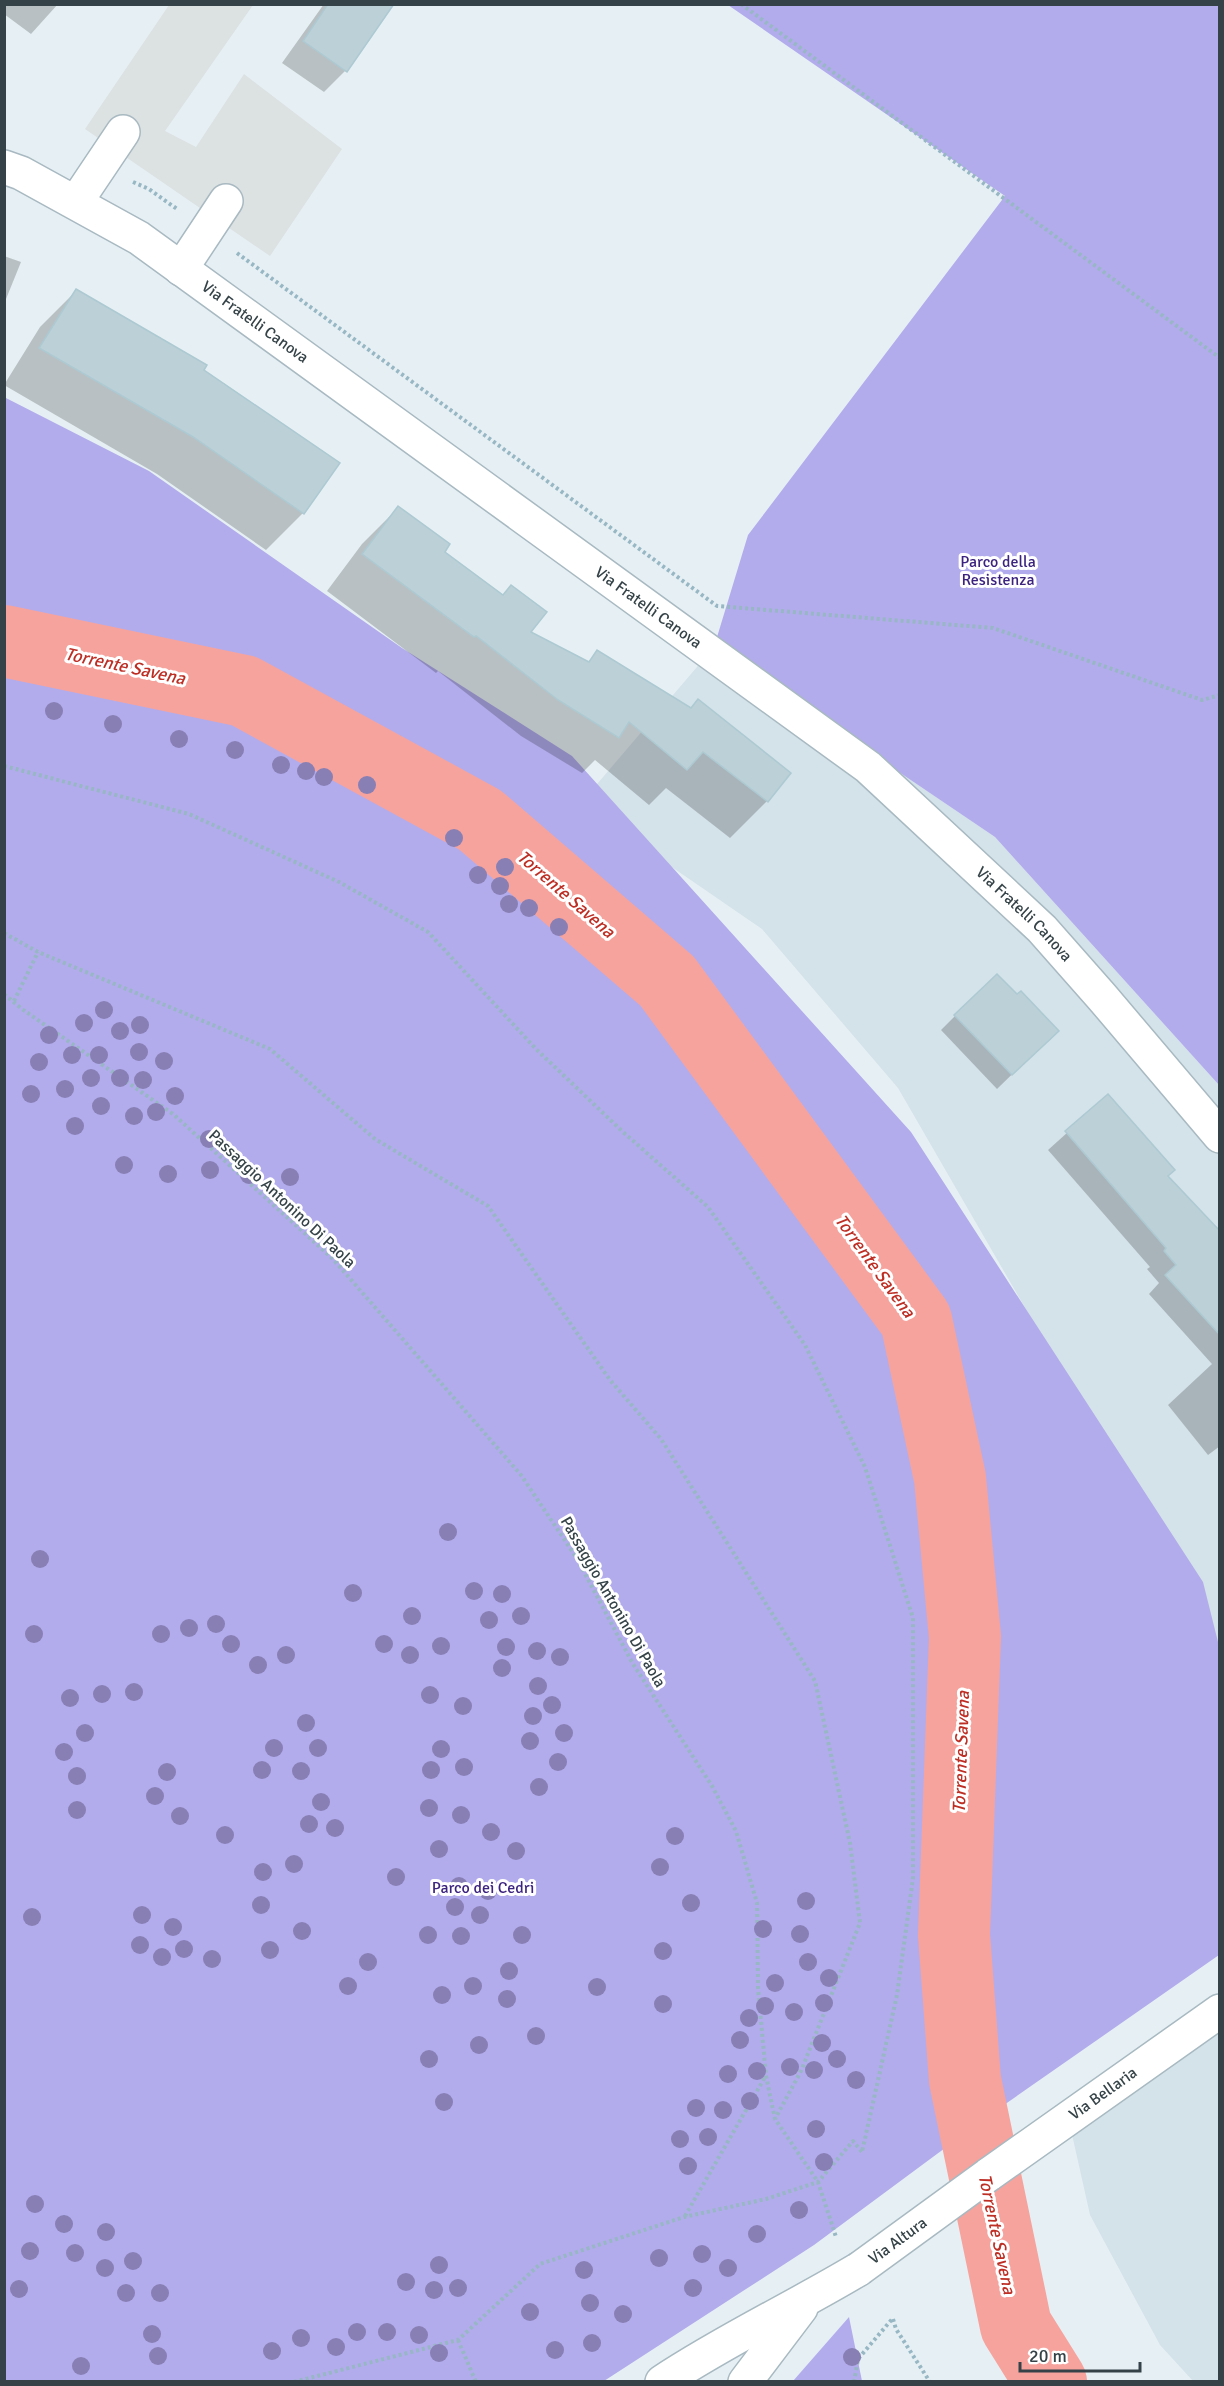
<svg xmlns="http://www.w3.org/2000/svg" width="1224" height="2386" font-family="Signika,sans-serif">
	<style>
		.residential { fill: #d4e2e9 }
		.green { fill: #b2acec; fill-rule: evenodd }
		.parking { fill: #dce1e2 }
		.shadow { fill: #0003 }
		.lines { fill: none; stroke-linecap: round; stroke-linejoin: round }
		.river { stroke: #f6a39e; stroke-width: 72 }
		.building { fill: #bbd0d7; stroke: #adc9d2; stroke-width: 1.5 }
		.minor-casing { stroke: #a8b9c1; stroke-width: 36 }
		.path { stroke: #98b7c4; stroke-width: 4; stroke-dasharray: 3 3; stroke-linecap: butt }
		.minor { stroke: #fff; stroke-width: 33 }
		.minor-bridge-casing { stroke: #a8b9c1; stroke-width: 36; stroke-linecap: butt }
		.minor-bridge { stroke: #fff; stroke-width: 33 }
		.tree { fill: #887fb4 }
		.labels { text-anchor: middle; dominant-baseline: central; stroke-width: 6; stroke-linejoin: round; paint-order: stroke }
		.street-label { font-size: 16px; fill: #354348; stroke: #fff }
		.park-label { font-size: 16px; fill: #3c237f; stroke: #fff }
		.water-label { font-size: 18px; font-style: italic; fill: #bd2f25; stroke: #fff }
	</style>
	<rect width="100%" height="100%" fill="#e6f0f4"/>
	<path class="residential" d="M714,647L995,837L1219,1085V1696L1057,1363L898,1088L762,929L580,804Z
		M1219,2014V2381H1193L1160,2345L1090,2215L1069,2121Z"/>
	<path class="green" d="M728,5H1219V1085L995,837L714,647L748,535L1005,196Z
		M4,397L149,471L402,648L572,756L911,1132L1203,1582L1219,1646V1955L991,2114L814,2245L604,2381H5ZM264,703L480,820L521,855L520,856ZM528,862L667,981L786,1143H785Z
		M849,2317L862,2381H793Z"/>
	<path class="parking" d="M169,5H253L165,131L196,147L244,74L342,149L270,256L85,129Z"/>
	<path class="shadow" d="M4,4H58L31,34L4,14Z
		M324,4H392L345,71L324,92L282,63Z
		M4,256L21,262L4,304Z
		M76,291L202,371L337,464L303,513L266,550L157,474L4,385L40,327Z
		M398,508L443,552L502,596L511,587L528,633L587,663L598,652L767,801L730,838L666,788L649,805L595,760L582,773L521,736L438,671L436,673L327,591L362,544Z
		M955,1016L1042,1045L997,1089L941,1030Z
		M1108,1096L1167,1176L1220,1255V1446L1208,1455L1168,1405L1212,1364L1149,1294L1159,1283L1147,1269L1150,1267L1048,1150Z"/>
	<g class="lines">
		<path class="river" d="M4,641L244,691L480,820L667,981L916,1320L950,1478L965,1637L954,1935L965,2080L1016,2326L1051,2382"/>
	</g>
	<path class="building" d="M328,4H394L347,72L303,41Z
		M76,289L207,365L204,370L340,463L304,514L193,437L39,348Z
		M398,506L450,544L445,552L503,595L511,585L547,612L531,632L589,662L597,650L691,708L698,699L791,773L768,802L703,752L687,770L629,722L619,738L558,700L476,636L474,637L362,554Z
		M997,974L1017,994L1021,991L1059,1031L1012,1075L954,1015Z
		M1108,1094L1175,1170L1168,1176L1220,1231V1335L1165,1275L1176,1265L1164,1251L1166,1248L1065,1131Z"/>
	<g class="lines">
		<g class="minor-casing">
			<g id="minor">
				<path id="s1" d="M4,167L21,173L139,238L868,767L1042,929L1102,997L1220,1136"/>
				<path d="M76,202L123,132"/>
				<path d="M181,269L226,201"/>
				<path id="s2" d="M988,2175L1220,2011"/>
				<path d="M662,2382C725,2340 794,2308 859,2269"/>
				<path d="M745,2382L801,2308"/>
			</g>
		</g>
		<path class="path" d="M741,4L1220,358
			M133,182L149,189L177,209
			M237,253L717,606L993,628L1202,700L1220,695
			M4,766L189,814L339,882L428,932L536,1049L623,1132L708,1207L805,1345L865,1467L913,1618V1878L897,1995L862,2152
			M4,933L38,952L270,1049L375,1139L488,1206L610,1380L661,1439L815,1681L850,1843L860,1923L801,2071L775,2119
			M4,994L22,1009L173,1114L333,1259L521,1475L576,1557L633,1664L712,1786L736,1831L757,1903L758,1988L766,2076L775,2119L818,2182L836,2237
			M14,1001L38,952
			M685,2216L765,2077
			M893,2319L896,2329L930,2382
			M458,2340L476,2382
			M294,2382L458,2340L540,2264L684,2217L766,2199L818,2182L853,2141L862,2152
			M854,2382L858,2359L893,2318"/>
		<use href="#minor" class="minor"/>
		<g class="minor-bridge-casing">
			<g id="minor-bridge">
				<path id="s3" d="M859,2269L988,2175"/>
			</g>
		</g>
		<use href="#minor-bridge" class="minor-bridge"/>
	</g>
	<g class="tree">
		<circle cx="54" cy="711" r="9"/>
		<circle cx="113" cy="724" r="9"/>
		<circle cx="179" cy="739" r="9"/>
		<circle cx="235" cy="750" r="9"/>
		<circle cx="281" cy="765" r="9"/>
		<circle cx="306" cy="771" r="9"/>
		<circle cx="324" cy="777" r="9"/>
		<circle cx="367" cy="785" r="9"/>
		<circle cx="454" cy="838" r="9"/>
		<circle cx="505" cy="867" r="9"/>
		<circle cx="478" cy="875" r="9"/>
		<circle cx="500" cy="886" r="9"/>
		<circle cx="509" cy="904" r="9"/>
		<circle cx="529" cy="908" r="9"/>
		<circle cx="559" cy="927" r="9"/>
		<circle cx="104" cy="1010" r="9"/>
		<circle cx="84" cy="1023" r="9"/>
		<circle cx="140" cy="1025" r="9"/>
		<circle cx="120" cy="1031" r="9"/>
		<circle cx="49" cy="1035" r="9"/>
		<circle cx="139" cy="1052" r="9"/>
		<circle cx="72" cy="1055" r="9"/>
		<circle cx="99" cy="1055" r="9"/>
		<circle cx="164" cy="1061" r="9"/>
		<circle cx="39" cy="1062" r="9"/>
		<circle cx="91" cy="1078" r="9"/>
		<circle cx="120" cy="1078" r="9"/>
		<circle cx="143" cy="1080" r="9"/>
		<circle cx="65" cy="1089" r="9"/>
		<circle cx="31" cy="1094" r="9"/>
		<circle cx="175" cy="1096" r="9"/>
		<circle cx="101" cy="1106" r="9"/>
		<circle cx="156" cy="1112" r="9"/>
		<circle cx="134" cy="1116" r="9"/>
		<circle cx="75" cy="1126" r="9"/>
		<circle cx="209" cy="1139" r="9"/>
		<circle cx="124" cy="1165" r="9"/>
		<circle cx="210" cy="1170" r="9"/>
		<circle cx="168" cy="1174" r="9"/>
		<circle cx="249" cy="1175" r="9"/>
		<circle cx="290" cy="1177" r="9"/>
		<circle cx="448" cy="1532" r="9"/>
		<circle cx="40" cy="1559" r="9"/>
		<circle cx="474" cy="1591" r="9"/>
		<circle cx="353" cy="1593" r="9"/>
		<circle cx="502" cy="1594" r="9"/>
		<circle cx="412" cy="1616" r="9"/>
		<circle cx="521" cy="1616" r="9"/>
		<circle cx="489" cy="1620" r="9"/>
		<circle cx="216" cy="1624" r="9"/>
		<circle cx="189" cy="1628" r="9"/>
		<circle cx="34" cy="1634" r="9"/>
		<circle cx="161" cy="1634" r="9"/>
		<circle cx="231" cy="1644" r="9"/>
		<circle cx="384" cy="1644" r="9"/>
		<circle cx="441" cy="1646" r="9"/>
		<circle cx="506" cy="1647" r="9"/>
		<circle cx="537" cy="1651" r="9"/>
		<circle cx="286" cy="1655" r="9"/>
		<circle cx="410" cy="1655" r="9"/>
		<circle cx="560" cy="1657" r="9"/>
		<circle cx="258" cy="1665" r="9"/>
		<circle cx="502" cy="1668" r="9"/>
		<circle cx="538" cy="1686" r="9"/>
		<circle cx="134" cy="1692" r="9"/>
		<circle cx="102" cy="1694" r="9"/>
		<circle cx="430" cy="1695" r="9"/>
		<circle cx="70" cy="1698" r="9"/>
		<circle cx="552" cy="1705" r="9"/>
		<circle cx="463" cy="1706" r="9"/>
		<circle cx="533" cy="1716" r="9"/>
		<circle cx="306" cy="1723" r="9"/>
		<circle cx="85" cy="1733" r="9"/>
		<circle cx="564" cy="1733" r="9"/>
		<circle cx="530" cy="1741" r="9"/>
		<circle cx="274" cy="1748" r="9"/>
		<circle cx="318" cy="1748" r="9"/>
		<circle cx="441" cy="1749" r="9"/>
		<circle cx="64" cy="1752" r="9"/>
		<circle cx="558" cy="1762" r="9"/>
		<circle cx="464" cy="1767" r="9"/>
		<circle cx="262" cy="1770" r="9"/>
		<circle cx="431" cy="1770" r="9"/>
		<circle cx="301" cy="1771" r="9"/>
		<circle cx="167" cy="1772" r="9"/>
		<circle cx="77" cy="1776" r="9"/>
		<circle cx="539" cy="1787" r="9"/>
		<circle cx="155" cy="1796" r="9"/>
		<circle cx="321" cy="1802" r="9"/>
		<circle cx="429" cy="1808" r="9"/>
		<circle cx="77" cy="1810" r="9"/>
		<circle cx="461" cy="1815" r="9"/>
		<circle cx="180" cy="1816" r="9"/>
		<circle cx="309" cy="1824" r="9"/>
		<circle cx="335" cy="1828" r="9"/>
		<circle cx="491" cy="1832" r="9"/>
		<circle cx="225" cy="1835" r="9"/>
		<circle cx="675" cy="1836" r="9"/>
		<circle cx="439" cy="1849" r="9"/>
		<circle cx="516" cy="1851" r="9"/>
		<circle cx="294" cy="1864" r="9"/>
		<circle cx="660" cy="1867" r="9"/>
		<circle cx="263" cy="1872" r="9"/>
		<circle cx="396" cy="1877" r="9"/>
		<circle cx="459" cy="1886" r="9"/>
		<circle cx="488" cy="1891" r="9"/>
		<circle cx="806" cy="1901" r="9"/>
		<circle cx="691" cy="1903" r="9"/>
		<circle cx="261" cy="1905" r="9"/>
		<circle cx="455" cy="1907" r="9"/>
		<circle cx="142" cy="1915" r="9"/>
		<circle cx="480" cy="1915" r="9"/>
		<circle cx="32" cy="1917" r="9"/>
		<circle cx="173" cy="1927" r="9"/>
		<circle cx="763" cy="1929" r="9"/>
		<circle cx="302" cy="1931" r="9"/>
		<circle cx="800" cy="1934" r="9"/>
		<circle cx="428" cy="1935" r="9"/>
		<circle cx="522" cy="1935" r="9"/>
		<circle cx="461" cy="1936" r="9"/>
		<circle cx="140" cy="1945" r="9"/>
		<circle cx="184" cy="1949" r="9"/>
		<circle cx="270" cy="1950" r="9"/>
		<circle cx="663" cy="1951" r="9"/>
		<circle cx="162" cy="1957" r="9"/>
		<circle cx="212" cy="1959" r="9"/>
		<circle cx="368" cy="1962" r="9"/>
		<circle cx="808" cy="1962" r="9"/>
		<circle cx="509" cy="1971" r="9"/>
		<circle cx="829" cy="1978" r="9"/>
		<circle cx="775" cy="1983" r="9"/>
		<circle cx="348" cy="1986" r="9"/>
		<circle cx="473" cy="1986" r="9"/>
		<circle cx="597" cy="1987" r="9"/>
		<circle cx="442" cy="1995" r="9"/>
		<circle cx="507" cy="1999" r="9"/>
		<circle cx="824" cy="2003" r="9"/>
		<circle cx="663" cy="2004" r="9"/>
		<circle cx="765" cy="2006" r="9"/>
		<circle cx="794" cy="2012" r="9"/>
		<circle cx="749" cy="2018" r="9"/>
		<circle cx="536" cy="2036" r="9"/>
		<circle cx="740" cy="2040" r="9"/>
		<circle cx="822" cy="2043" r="9"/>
		<circle cx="479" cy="2045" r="9"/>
		<circle cx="429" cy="2059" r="9"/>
		<circle cx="837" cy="2059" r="9"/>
		<circle cx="790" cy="2067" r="9"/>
		<circle cx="814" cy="2070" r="9"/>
		<circle cx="757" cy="2071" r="9"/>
		<circle cx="728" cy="2074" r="9"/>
		<circle cx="856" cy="2080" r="9"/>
		<circle cx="750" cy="2101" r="9"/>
		<circle cx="444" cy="2102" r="9"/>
		<circle cx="696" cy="2108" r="9"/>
		<circle cx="723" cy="2110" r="9"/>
		<circle cx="816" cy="2129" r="9"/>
		<circle cx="708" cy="2137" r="9"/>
		<circle cx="680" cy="2139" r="9"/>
		<circle cx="824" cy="2162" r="9"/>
		<circle cx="688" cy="2166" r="9"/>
		<circle cx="35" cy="2204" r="9"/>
		<circle cx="799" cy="2210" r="9"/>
		<circle cx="64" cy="2224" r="9"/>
		<circle cx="106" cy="2232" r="9"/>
		<circle cx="757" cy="2234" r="9"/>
		<circle cx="30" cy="2251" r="9"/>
		<circle cx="75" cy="2253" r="9"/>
		<circle cx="702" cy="2254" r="9"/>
		<circle cx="659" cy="2258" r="9"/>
		<circle cx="133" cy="2261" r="9"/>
		<circle cx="439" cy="2265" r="9"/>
		<circle cx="105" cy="2268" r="9"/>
		<circle cx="728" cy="2268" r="9"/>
		<circle cx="584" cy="2270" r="9"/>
		<circle cx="406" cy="2282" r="9"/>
		<circle cx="458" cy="2288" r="9"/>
		<circle cx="693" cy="2288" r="9"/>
		<circle cx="19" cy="2289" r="9"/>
		<circle cx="434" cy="2290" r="9"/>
		<circle cx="126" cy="2293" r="9"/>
		<circle cx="160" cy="2293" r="9"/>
		<circle cx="590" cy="2303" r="9"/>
		<circle cx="530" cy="2312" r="9"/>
		<circle cx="623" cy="2314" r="9"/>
		<circle cx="357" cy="2332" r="9"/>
		<circle cx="387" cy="2332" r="9"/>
		<circle cx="152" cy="2334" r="9"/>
		<circle cx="419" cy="2335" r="9"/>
		<circle cx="301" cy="2338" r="9"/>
		<circle cx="592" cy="2343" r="9"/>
		<circle cx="336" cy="2347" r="9"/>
		<circle cx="555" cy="2350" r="9"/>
		<circle cx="272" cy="2351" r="9"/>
		<circle cx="439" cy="2353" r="9"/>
		<circle cx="158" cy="2356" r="9"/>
		<circle cx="852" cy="2357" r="9"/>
		<circle cx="81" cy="2366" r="9"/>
	</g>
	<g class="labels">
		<g class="street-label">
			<text stroke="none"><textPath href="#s1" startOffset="296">Via Fratelli Canova</textPath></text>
			<text stroke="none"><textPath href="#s1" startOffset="782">Via Fratelli Canova</textPath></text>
			<text stroke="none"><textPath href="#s1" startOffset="1268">Via Fratelli Canova</textPath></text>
			<text transform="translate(282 1199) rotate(43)">Passaggio Antonino Di Paola</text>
			<text transform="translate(613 1602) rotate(60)">Passaggio Antonino Di Paola</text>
			<text stroke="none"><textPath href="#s2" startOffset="141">Via Bellaria</textPath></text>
			<text stroke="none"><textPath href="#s3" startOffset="48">Via Altura</textPath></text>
		</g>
		<g class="park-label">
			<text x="998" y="562">Parco della<tspan x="998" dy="18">Resistenza</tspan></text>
			<text x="483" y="1888">Parco dei Cedri</text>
		</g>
		<g class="water-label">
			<text transform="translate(125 666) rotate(12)">Torrente Savena</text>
			<text transform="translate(566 894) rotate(41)">Torrente Savena</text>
			<text transform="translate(875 1266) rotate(54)">Torrente Savena</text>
			<text transform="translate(961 1752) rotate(-88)">Torrente Savena</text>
			<text transform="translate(997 2234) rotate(78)">Torrente Savena</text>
		</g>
	</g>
	<rect width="1224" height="2386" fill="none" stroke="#354348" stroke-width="12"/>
	<path d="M1020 2362v9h120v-9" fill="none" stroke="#354348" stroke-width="3"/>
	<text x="1029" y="2362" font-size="18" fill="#354348" stroke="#ffffff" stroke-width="4.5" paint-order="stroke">20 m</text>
</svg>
